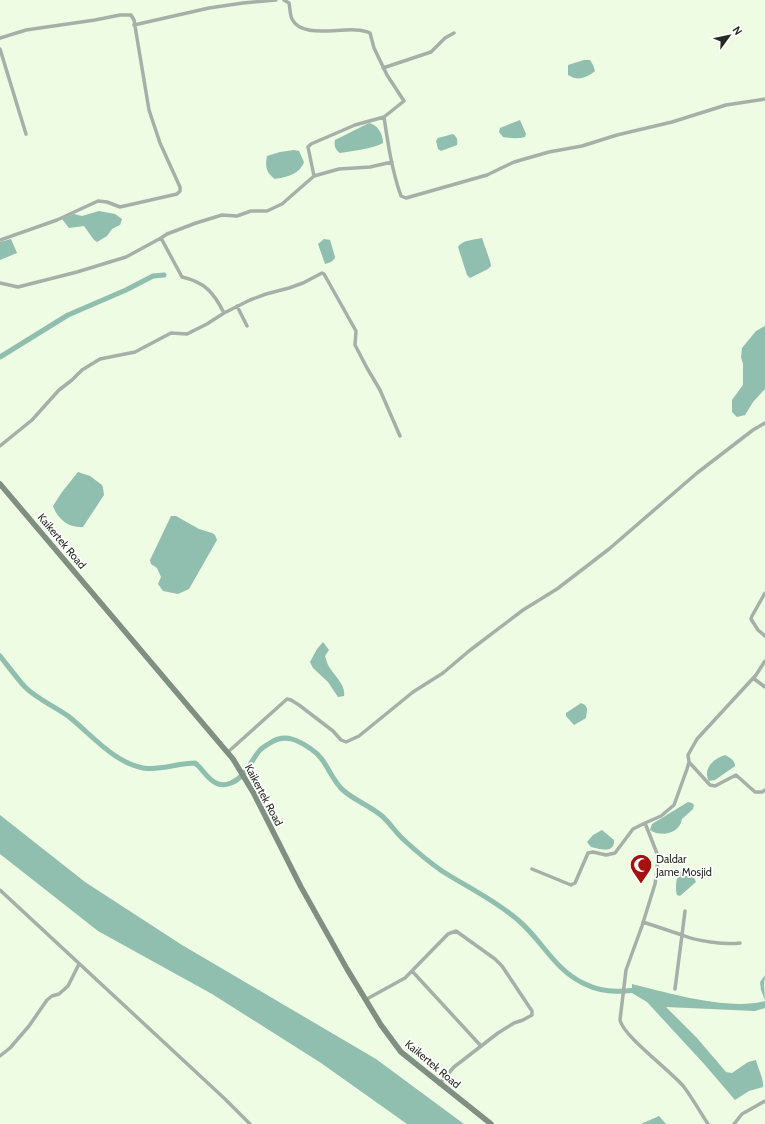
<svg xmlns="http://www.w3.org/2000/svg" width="765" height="1124" font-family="Cabin,sans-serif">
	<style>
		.water { fill: #90beaf }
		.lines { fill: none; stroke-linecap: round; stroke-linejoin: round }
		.canal { stroke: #90beaf; stroke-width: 5 }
		.minor { stroke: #a6b0a8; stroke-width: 3.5 }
		.secondary { stroke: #7f8f82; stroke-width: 5.5 }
		.labels { text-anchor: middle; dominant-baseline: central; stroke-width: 3.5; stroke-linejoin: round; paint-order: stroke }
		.street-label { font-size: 11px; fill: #262b21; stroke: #fff }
		.poi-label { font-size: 11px; fill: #262b21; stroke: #fff; text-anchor: start }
	</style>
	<rect width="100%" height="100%" fill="#edfce2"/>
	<path class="water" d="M584,60H590L593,65L595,71C591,75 581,80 575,78C573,78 571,76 568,75V65Z
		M520,120L526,134L525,137C518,139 510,138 503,137L499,132L500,128Z
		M369,123C378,125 383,134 383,143C373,149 351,151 340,153C335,149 334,146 335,140Z
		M453,134C457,137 458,140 457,145L441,151L438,149L436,141L438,138Z
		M294,150L299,151L304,162C300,174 287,177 275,179C266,173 265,166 267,156L280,152Z
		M99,211L115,214L122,219L120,225L112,229L107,236L97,242L94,240L84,226L69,228L62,219L74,214L82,216Z
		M482,238L490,261L491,266L488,269L470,278L467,275L458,247C462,240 473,240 482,238Z
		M11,239L17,253L0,260V242Z
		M324,239L330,240L335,257C334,261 329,263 325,264L318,244Z
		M765,326V389L753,402L745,415L737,417L732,412V400L743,385V364L741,357L742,348L756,331Z
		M78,472L90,476L102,485L103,488L104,495L102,498L83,527C69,528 58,520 53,506L62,492Z
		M171,516H176L199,529L212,533L215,535L217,540L189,589L178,594L163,591L158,584L161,577L157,568L151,564L150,560Z
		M323,642L329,650L325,656C326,659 327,662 328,665C333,675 346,684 344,696L338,697L328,682L313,668L310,662L317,649Z
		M581,703C589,706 587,710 586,718L574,725L566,716V713Z
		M725,755C729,757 735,760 735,766L715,780L709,781C702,769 714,758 725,755Z
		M688,802L692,803L694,805L693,809L682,819C680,833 662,838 650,830L652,824Z
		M0,815L85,882L182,945L376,1059L464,1124H407L321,1063L212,994L98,931L0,854Z
		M602,830L614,840C615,854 599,849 591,847L587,842L593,835Z
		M687,869L691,872L696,882L680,896L677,895C675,890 676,876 680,872C682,870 684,870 687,869Z
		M765,975L764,985L765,1000L761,990L760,982Z
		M632,984C669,993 729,1011 765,1001V1008L755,1011L666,1007L697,1038L726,1072L732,1073L748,1062L756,1060C758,1069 764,1079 763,1087L749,1091L735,1100L705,1065L647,1002L632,993Z
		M659,1116L666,1124H641Z"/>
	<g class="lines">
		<path class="canal" d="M0,357L68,315L126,290L153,276L164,275
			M0,656C8,666 16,677 25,687C37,699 54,706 68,716C91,734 113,762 143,768C160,771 178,763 195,763C203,769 207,779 216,783C221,786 226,785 231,783C246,777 250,762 260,750C263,747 267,745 270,743C285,733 298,740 311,749C327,759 330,779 344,791C356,801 370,806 382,816C390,823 396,833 404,840C416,851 429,862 442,871C467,887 495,900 518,920C542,940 555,971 585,984C597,990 610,992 623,991C628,991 632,990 638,991"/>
		<path class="minor" d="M284,0L289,3C290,8 290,15 292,19C303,42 351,23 370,33L374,48L387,75L404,101L384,117
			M134,25L209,8L243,3L276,0
			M0,38L26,30L95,20L120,15H131L134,20L149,110L160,143L180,187V191L177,194L120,207L107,202L98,201L57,220L0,240
			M0,49L26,134
			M383,68L431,52L445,38L454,33
			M314,176L339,169L370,167L392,162
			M0,283L18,287L77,272L126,257L161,238
			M237,306L247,326
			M224,313L250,300L266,294L289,288L303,283L322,273L324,274L356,331L355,345L367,368L380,390L400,436
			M0,446L32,420L59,390L72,380L82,370L100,359L135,352L171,333L187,334L207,324L224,313C214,293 205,282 182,277L161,238L167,234L196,223L222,215L237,216L251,211H267L282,204L314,176L308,147L311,144L355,125L384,117C388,144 392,171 401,196L406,198L487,175L514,162L549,152L582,146L617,135L672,122L726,105L765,99
			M765,593L752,616L751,619L758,630L765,636
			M753,678L765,687
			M228,752L287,699L291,700L299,705L333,731L341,740L346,742L359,736L413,692L443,673L469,651L523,610L557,589L609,549L697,473L753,430L765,423
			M689,762L710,785L715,786L736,775L755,792H762L765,790
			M532,869L571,885L575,883L588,853L593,852L606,855L615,853L633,829L645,823
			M0,890L225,1099L250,1124
			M685,911L682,935C696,941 725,945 740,943
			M643,922L682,935L675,989
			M412,971L481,1046
			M365,1000L405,978L448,934L456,931L495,959L502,966L532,1011V1015L523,1020L514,1023L498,1033L454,1067L439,1084
			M0,1056L10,1048L29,1026L47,1000L52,996L59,994L68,986L79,964
			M708,1124C700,1112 693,1099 684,1087C671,1071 623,1036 620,1020L626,970L642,926L655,884L657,870L658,856L645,823L661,816L674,805L687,769L689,762L688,755L697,739L756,675L765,661
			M734,1124L742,1114L765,1101"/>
		<path class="secondary" d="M0,484L233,759L253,792L301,887L347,969L381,1025L401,1052L491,1124"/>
	</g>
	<defs>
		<g id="mosque-pin" transform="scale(1.15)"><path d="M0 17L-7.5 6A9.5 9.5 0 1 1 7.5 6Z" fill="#a51010" stroke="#fff"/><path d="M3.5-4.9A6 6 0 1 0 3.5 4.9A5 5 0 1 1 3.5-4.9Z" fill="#fff"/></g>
	</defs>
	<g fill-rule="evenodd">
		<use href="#mosque-pin" x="641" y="865"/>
	</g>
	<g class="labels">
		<g class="street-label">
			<text transform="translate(62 541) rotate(50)">Kaikertek Road</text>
			<text transform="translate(264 795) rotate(62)">Kaikertek Road</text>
			<text transform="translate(433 1064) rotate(40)">Kaikertek Road</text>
		</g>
		<g class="poi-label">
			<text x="656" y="859">Daldar<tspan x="656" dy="13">Jame Mosjid</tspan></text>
		</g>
	</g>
	<g transform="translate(729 36) rotate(57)" stroke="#ffffff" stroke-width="3" paint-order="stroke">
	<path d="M0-3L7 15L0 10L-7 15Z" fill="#262b21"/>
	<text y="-6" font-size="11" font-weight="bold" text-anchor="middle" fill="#262b21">N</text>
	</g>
</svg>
